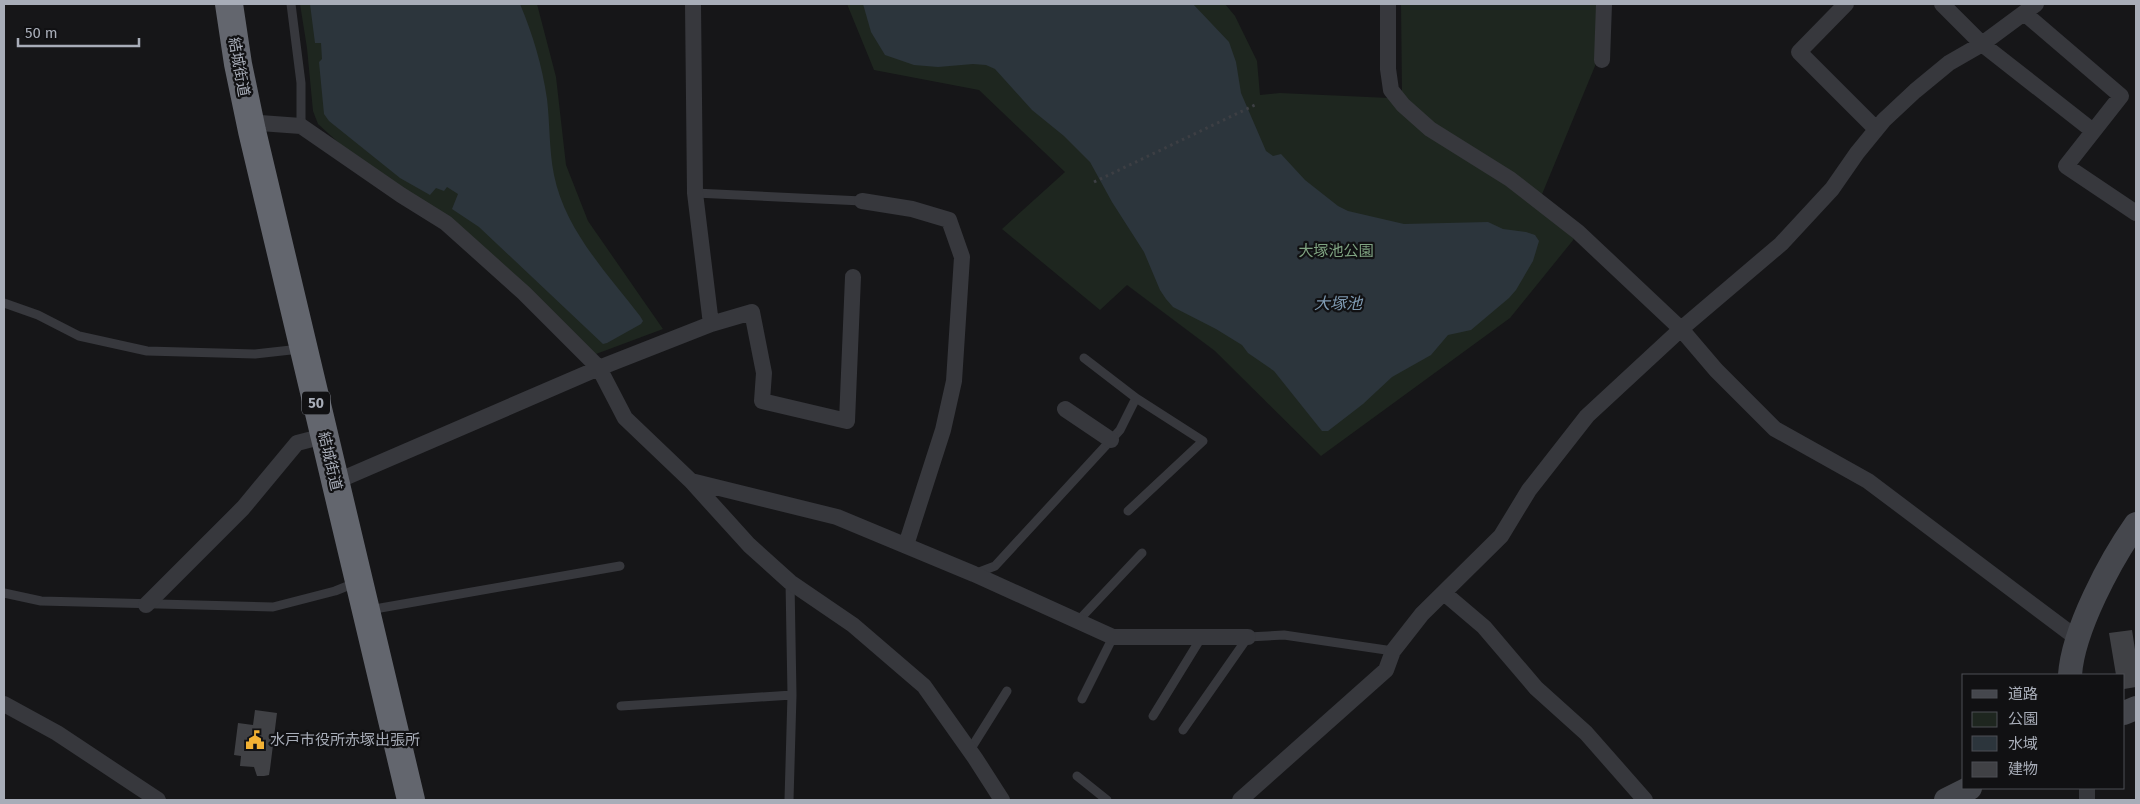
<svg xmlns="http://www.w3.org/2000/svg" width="2140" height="804" font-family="'Fira Sans','Noto Sans JP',sans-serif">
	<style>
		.green { fill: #1e261f }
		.water { fill: #2c353c }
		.building { fill: #404145 }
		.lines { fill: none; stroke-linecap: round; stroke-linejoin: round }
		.path { stroke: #3d3f44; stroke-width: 3; stroke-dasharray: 2.5 4; stroke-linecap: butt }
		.lane { stroke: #37383d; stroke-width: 9 }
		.street { stroke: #37383d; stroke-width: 16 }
		.secondary { stroke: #45474d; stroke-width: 24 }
		.highway { stroke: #63666e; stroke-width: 28 }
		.labels { text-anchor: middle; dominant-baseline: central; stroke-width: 4.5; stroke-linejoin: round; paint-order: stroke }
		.shield { fill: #111113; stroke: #7b7e86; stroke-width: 1 }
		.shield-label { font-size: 14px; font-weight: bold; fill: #a8adb8 }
		.street-label { font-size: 15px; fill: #a8adb8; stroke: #111113 }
		.park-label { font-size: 15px; fill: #7fa381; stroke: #111113 }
		.poi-label { font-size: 15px; fill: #a8adb8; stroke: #111113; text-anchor: start }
		.water-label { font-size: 16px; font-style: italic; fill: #7f9bb3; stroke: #111113 }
	</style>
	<rect width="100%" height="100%" fill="#161618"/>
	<path class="green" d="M300,4H537L556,77L566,165L588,221L663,329L596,354L363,165L318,124L313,111L307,48Z
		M847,4H1225L1235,16L1257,61L1260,95L1280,93L1389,98L1402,92L1401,4H1598L1595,66L1538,204L1574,239L1510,318L1321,456L1215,351L1127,285L1100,310L1002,229L1065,172L979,90L874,70Z"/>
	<path class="water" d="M310,4H520C533,35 542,65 547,99C550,124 549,150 554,175C565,230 607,273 640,316L643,321L641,324L607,343L603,344L479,227L452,209L458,194L447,187L444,191L436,188L430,195L400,178L329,121L324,114L319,62L322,59L321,43H315Z
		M863,4H1193L1229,42L1236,62L1241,93L1266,151L1273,156L1281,154L1305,180L1338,206L1348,211L1404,224L1488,222L1503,229L1526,232L1535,235L1539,241L1533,261L1516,290L1509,298L1471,330L1448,335L1431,355L1392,377L1363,404L1328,431H1322L1274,371L1248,353L1242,345L1216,329L1173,307L1166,299L1160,290L1144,252L1112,202L1090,162L1064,136L1032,110L995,69L986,65L973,64L938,67L914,65L885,55L871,32Z"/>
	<path class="building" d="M2132,630L2136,656V687L2124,689V675H2116L2109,633Z
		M255,710L277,713L270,769L269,775L264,776H257L254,767L240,766L241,756L234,755L238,723L253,725Z"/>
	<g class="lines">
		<path class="path" d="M1094,182L1257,104"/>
		<path class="lane" d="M291,4L301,83V126
			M695,193L862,201
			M4,303L38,315L79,336L147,351L255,354L300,349
			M1084,358L1136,398
			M974,574L995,566L1111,440L1120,430L1136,398L1203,441L1128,511
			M4,593L41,601L273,607L335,591L355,583
			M369,610L620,566
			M1078,621L1142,553
			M1082,699L1113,637
			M621,706L792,695
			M1153,716L1201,638
			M1183,730L1248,637L1284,635L1393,651
			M970,750L1007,691
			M1077,776L1107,800
			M789,800L792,695L790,582"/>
		<path class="street" d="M1388,4V69L1391,90L1403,105L1430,129L1510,179L1578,232L1681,329L1716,370L1775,429L1868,481L2078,639
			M1846,4L1799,52L1876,129
			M1942,4L1982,44L2093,131
			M2024,13L2121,96L2066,166L2136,213
			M1602,60L1604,4
			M252,131L260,123L301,126L401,195L446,223L524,293L599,368L625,418L691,481L749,545L790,582L853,625L924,686L975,758L1002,800
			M862,201L912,209L949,220L962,257L954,381L943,430L906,545
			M711,324L752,312L764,373L762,401L847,421L853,277
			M1065,409L1111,440
			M691,481L837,517L974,574L1113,637H1248
			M335,482L599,368L711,324L695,193L693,4
			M1444,593L1484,627L1536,688L1586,733L1645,800
			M146,605L243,508L297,443L324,436
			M4,704L57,733L158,800
			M1240,800L1386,670L1393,651L1422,614L1501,536L1529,490L1587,416L1681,329L1781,244L1832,189L1857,153L1884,120L1915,91L1949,63L1982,44L2036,4
			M2087,800V788"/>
		<path class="secondary" d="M2070,675C2073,630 2110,561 2136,524
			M2124,713L2136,708
			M1946,800L1970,788"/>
		<path class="highway" d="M229,4L238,64L252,131L411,800"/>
	</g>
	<defs>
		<g id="civic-bare" transform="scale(1.5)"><path d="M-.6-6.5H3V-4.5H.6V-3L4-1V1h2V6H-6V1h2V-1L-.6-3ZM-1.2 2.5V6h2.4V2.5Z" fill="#f2b134" stroke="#111113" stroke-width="2.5" paint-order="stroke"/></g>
	</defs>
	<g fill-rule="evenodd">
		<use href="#civic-bare" x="255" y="740"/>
	</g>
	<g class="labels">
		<rect class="shield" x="302" y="391.5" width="28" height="23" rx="4"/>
		<g class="shield-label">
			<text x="316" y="403">50</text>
		</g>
		<g class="street-label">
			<text transform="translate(239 67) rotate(80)">結城街道</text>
			<text transform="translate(330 461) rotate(77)">結城街道</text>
		</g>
		<g class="park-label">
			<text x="1336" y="251">大塚池公園</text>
		</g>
		<g class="poi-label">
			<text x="270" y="740">水戸市役所赤塚出張所</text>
		</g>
		<g class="water-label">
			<text x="1338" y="303">大塚池</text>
		</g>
	</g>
	<rect width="2140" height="804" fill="none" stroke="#a8adb8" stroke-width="10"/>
	<rect x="1962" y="674" width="162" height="115" fill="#111113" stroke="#4d4f55"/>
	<rect x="1972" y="690" width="25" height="8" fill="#45474d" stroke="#4d4f55"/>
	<text x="2008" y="699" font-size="15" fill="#a8adb8">道路</text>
	<rect x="1972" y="712" width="25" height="15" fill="#1e261f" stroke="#4d4f55"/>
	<text x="2008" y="724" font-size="15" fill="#a8adb8">公園</text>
	<rect x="1972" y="736" width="25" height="15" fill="#2c353c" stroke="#4d4f55"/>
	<text x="2008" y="749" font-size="15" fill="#a8adb8">水域</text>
	<rect x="1972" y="762" width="25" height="15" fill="#404145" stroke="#4d4f55"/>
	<text x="2008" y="774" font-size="15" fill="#a8adb8">建物</text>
	<path d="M18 38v8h121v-8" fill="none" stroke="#a8adb8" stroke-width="2.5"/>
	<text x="25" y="38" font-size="15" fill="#a8adb8" stroke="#111113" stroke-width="4" paint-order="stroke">50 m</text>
</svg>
